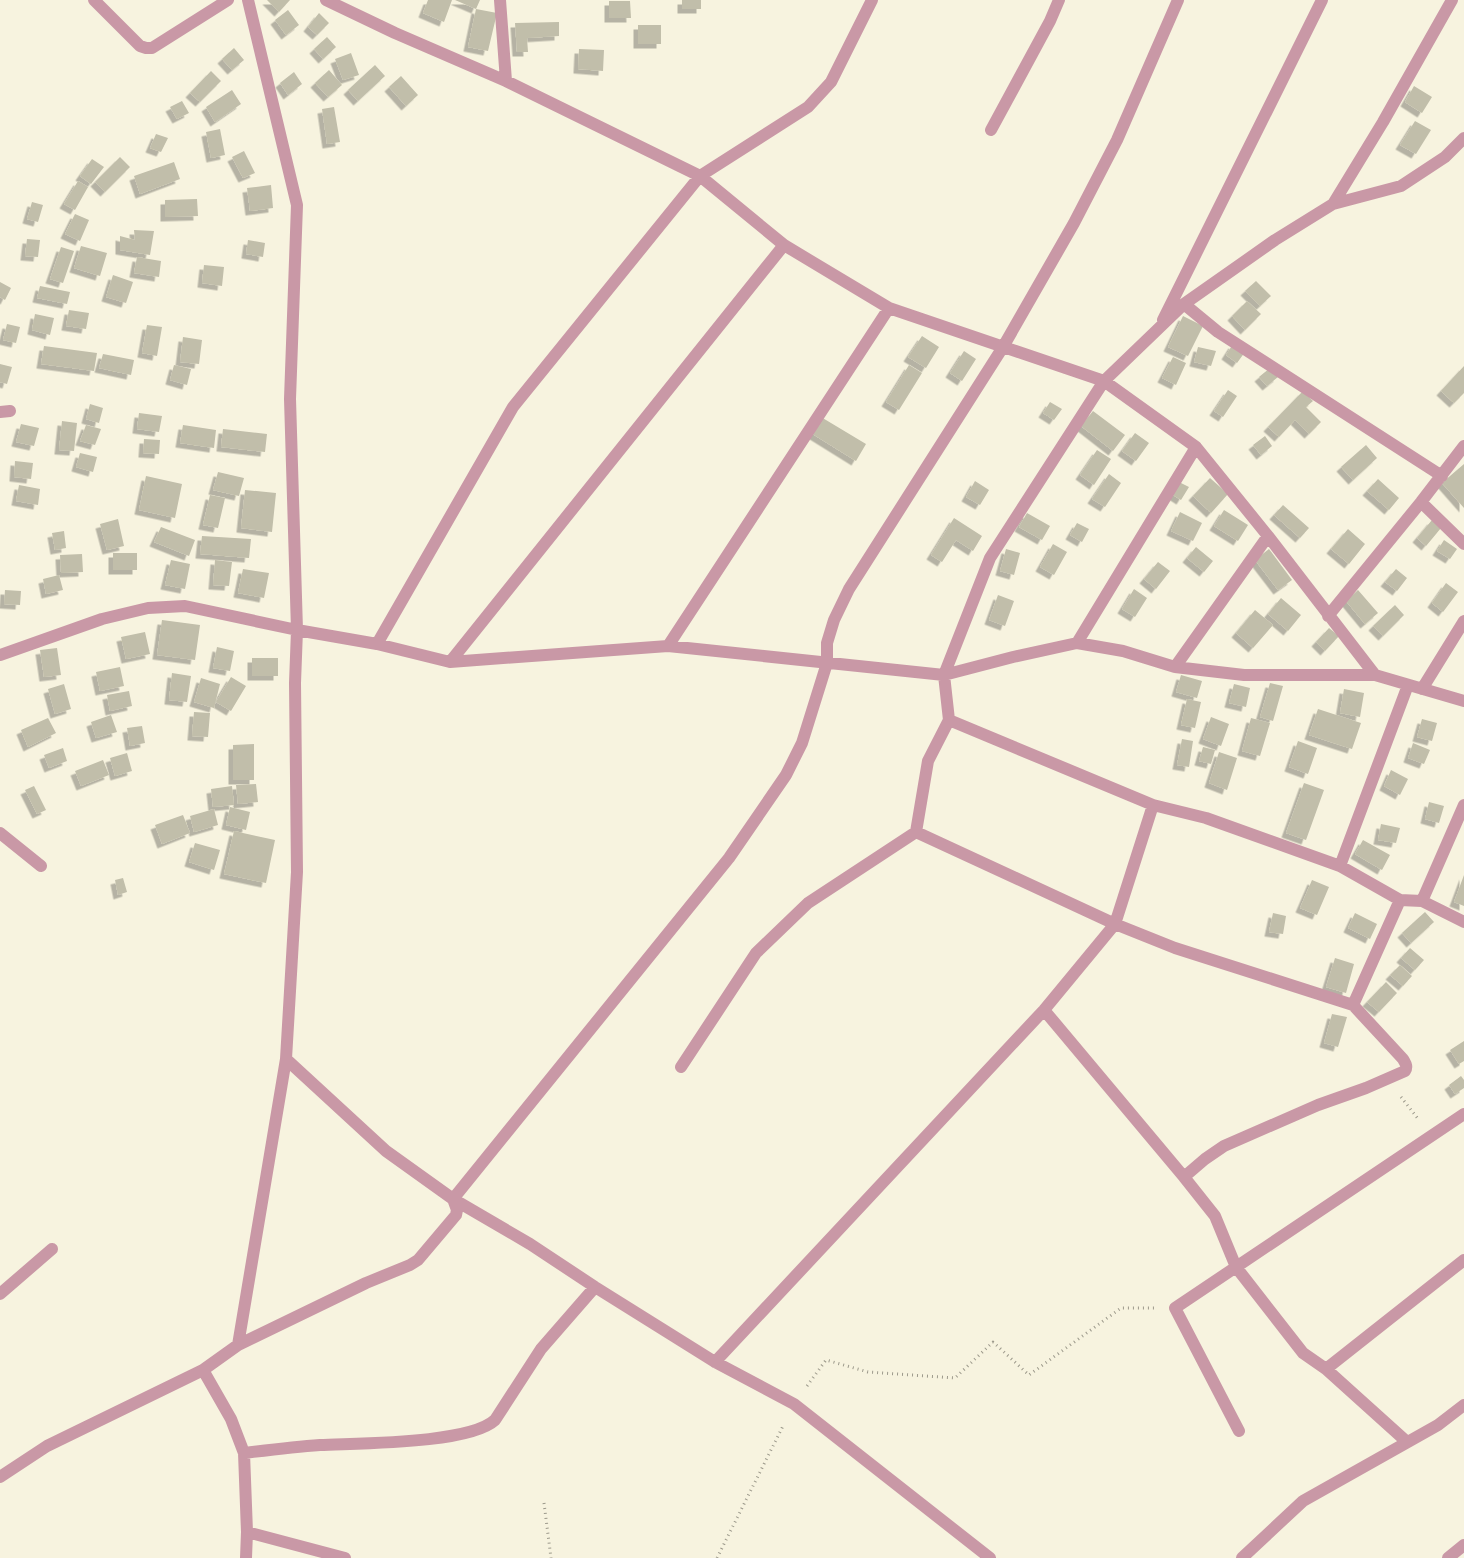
<svg xmlns="http://www.w3.org/2000/svg" width="1464" height="1558" font-family="'DejaVu Sans',sans-serif">
	<style>
		.building { fill: #c1beaa; filter: url(#shadow) }
		.lines { fill: none; stroke-linecap: round; stroke-linejoin: round }
		.path { stroke: #9c998b; stroke-width: 3; stroke-dasharray: 1 4; stroke-linecap: butt }
		.street { stroke: #c998a6; stroke-width: 12 }
	</style>
	<defs>
		<filter id="shadow"><feDropShadow dx="-4.5" dy="4.5" stdDeviation="0" flood-color="#0004"/></filter>
	</defs>
	<rect width="100%" height="100%" fill="#f7f3df"/>
	<path class="building" d="M267,0H290L279,12Z
		M428,0H452L444,22L423,13Z
		M455,0H480L476,9Z
		M682,0H701V9H682Z
		M609,1H630L631,18H609Z
		M476,9L497,13L488,51L468,47Z
		M288,10L299,25L286,35L275,20Z
		M319,13L329,23L317,35L308,27Z
		M559,22V36L527,38L528,52H517L515,23Z
		M638,25H661V44H638Z
		M327,37L336,47L323,59L314,49Z
		M234,48L244,60L232,70L222,59Z
		M579,49L604,50L603,71L578,69Z
		M351,53L359,75L343,80L335,59Z
		M375,65L385,76L358,101L348,90Z
		M329,70L342,85L328,97L315,83Z
		M211,71L221,81L200,102L190,93Z
		M294,72L302,84L288,95L280,83Z
		M401,76L418,95L406,106L389,87Z
		M1414,86L1432,97L1422,113L1405,102Z
		M232,90L241,104L215,122L206,107Z
		M182,101L189,113L177,119L170,107Z
		M334,107L340,142L327,144L322,109Z
		M1415,121L1431,130L1416,154L1400,145Z
		M220,129L225,155L211,158L206,132Z
		M156,134L168,138L161,152L150,148Z
		M244,151L255,173L243,178L232,157Z
		M120,157L130,167L105,192L95,182Z
		M92,159L104,167L91,184L80,176Z
		M174,162L180,179L140,194L134,176Z
		M78,181L88,187L75,210L64,204Z
		M271,185L273,208L250,211L247,188Z
		M197,199L198,216L165,217V200Z
		M32,202L43,205L38,222L27,219Z
		M75,214L89,220L80,241L65,234Z
		M134,230L154,231L150,255L120,250V236L135,240Z
		M27,239L40,240L38,257L25,256Z
		M248,240L265,243L263,257L246,254Z
		M81,246L107,253L100,276L74,268Z
		M61,247L74,251L63,283L50,279Z
		M137,257L161,261L159,277L134,273Z
		M204,265L224,267L222,286L202,283Z
		M113,275L133,282L126,303L106,297Z
		M1256,281L1271,296L1260,306L1245,291Z
		M0,282L11,288L5,300L0,297Z
		M40,286L70,292L67,304L37,298Z
		M1247,301L1261,314L1245,330L1232,316Z
		M69,310L89,313L86,329L66,326Z
		M35,314L54,318L50,335L32,330Z
		M1183,316L1203,326L1188,356L1168,347Z
		M7,324L20,327L16,343L3,340Z
		M147,325L162,327L157,356L142,353Z
		M922,336L939,347L926,368L908,357Z
		M183,337L202,340L199,364L180,362Z
		M1233,344L1245,352L1237,363L1226,355Z
		M44,346L97,353L94,371L41,364Z
		M1198,347L1216,351L1211,366L1194,362Z
		M964,351L976,359L962,381L950,373Z
		M103,354L134,360L131,375L99,368Z
		M1173,357L1186,363L1176,385L1162,378Z
		M0,364L12,367L7,384L0,382Z
		M174,365L191,369L187,385L170,380Z
		M909,365L922,373L899,410L886,402Z
		M1464,366V393L1454,403L1441,391Z
		M1270,368L1278,377L1267,386L1259,377Z
		M1228,390L1237,396L1223,417L1214,411Z
		M1303,391L1313,401L1306,407L1321,422L1309,434L1295,420L1279,437L1268,427Z
		M1050,402L1062,409L1054,420L1043,413Z
		M90,404L103,408L99,423L86,419Z
		M1093,411L1125,435L1113,451L1081,426Z
		M139,413L162,416L159,432L137,429Z
		M821,417L866,444L856,461L811,433Z
		M62,421L77,423L74,451L59,450Z
		M21,424L39,428L34,446L16,442Z
		M86,425L101,429L95,445L80,441Z
		M183,425L216,430L214,448L180,443Z
		M223,429L267,434L265,452L221,447Z
		M1135,433L1149,443L1136,461L1122,451Z
		M1265,436L1272,446L1261,455L1253,445Z
		M144,439L160,440L159,454L143,453Z
		M1366,445L1377,458L1353,480L1341,467Z
		M1097,450L1111,459L1094,485L1080,475Z
		M80,453L97,457L93,472L76,467Z
		M15,461L33,463L31,479L14,477Z
		M1464,464V508L1442,483Z
		M218,472L244,478L239,496L213,490Z
		M1109,474L1121,483L1105,507L1092,499Z
		M146,476L182,484L175,518L139,510Z
		M1210,478L1228,494L1211,513L1193,496Z
		M1378,479L1399,498L1389,510L1367,491Z
		M975,481L989,490L980,505L966,497Z
		M1177,481L1189,487L1181,500L1170,493Z
		M19,485L40,489L38,505L16,501Z
		M245,490L276,493L272,532L241,528Z
		M210,495L225,498L218,528L203,525Z
		M1283,505L1309,528L1300,538L1274,515Z
		M1224,510L1248,525L1238,541L1214,526Z
		M1180,512L1202,523L1193,541L1171,531Z
		M1027,513L1050,526L1042,540L1019,527Z
		M954,518L982,536L973,551L956,540L942,562L931,555Z
		M118,519L124,546L107,550L100,524Z
		M1432,520L1441,528L1426,546L1417,538Z
		M1077,523L1089,529L1082,542L1070,535Z
		M161,527L195,540L189,556L154,542Z
		M1348,529L1365,544L1349,564L1331,549Z
		M64,531L66,548L55,550L52,533Z
		M202,536L251,539L249,558L200,554Z
		M1444,540L1457,549L1450,559L1437,551Z
		M1053,544L1067,552L1054,575L1040,567Z
		M1196,547L1213,561L1204,572L1187,558Z
		M1006,549L1020,553L1014,575L1000,571Z
		M1269,549L1292,580L1278,590L1255,560Z
		M113,553H137V570H113Z
		M82,554L83,572L61,573L60,555Z
		M171,560L190,564L185,589L165,585Z
		M215,560L232,562L229,586L213,585Z
		M1158,562L1170,571L1156,589L1144,579Z
		M243,569L269,573L264,598L238,593Z
		M1396,569L1407,578L1397,591L1385,582Z
		M59,575L63,590L46,594L43,579Z
		M1446,583L1458,592L1443,612L1432,603Z
		M1134,589L1147,598L1135,617L1122,609Z
		M5,590L21,591L20,605L4,604Z
		M1358,590L1378,613L1365,624L1346,601Z
		M998,595L1014,601L1005,626L989,620Z
		M1281,598L1301,615L1288,631L1268,614Z
		M1395,605L1404,615L1383,636L1373,626Z
		M1255,610L1273,625L1253,648L1236,633Z
		M162,620L200,625L195,660L157,655Z
		M1329,628L1339,636L1325,651L1316,642Z
		M145,632L150,654L126,659L121,637Z
		M217,647L234,651L230,671L213,668Z
		M57,648L61,675L44,677L40,650Z
		M252,658H278V676H252Z
		M120,667L124,686L100,691L96,672Z
		M172,673L191,676L187,702L169,700Z
		M1181,675L1202,681L1197,698L1176,692Z
		M231,677L246,686L231,711L216,702Z
		M201,678L220,684L214,708L194,702Z
		M1270,683L1283,686L1273,721L1260,717Z
		M64,684L71,709L55,714L48,689Z
		M1234,684L1250,688L1246,707L1229,703Z
		M1344,689L1364,693L1360,717L1340,713Z
		M129,691L132,706L110,711L107,695Z
		M1187,699L1201,702L1195,728L1181,725Z
		M1318,709L1361,723L1352,749L1309,735Z
		M194,712L210,713L208,737L192,736Z
		M111,715L117,732L96,738L91,722Z
		M1211,717L1229,724L1221,746L1203,739Z
		M48,718L56,733L28,747L21,730Z
		M1251,718L1270,723L1260,756L1242,751Z
		M1422,719L1437,723L1432,741L1417,737Z
		M142,726L145,743L130,746L127,728Z
		M1182,739L1193,741L1189,767L1177,765Z
		M1298,741L1317,748L1308,774L1289,767Z
		M1413,743L1430,750L1424,764L1408,758Z
		M254,744V780H233V745Z
		M1203,747L1215,750L1211,764L1199,761Z
		M63,748L67,761L49,768L44,755Z
		M1219,752L1237,758L1227,790L1209,783Z
		M127,753L132,771L115,776L110,758Z
		M103,760L109,775L81,786L75,771Z
		M1391,770L1408,779L1400,795L1384,786Z
		M1304,783L1324,790L1306,840L1286,833Z
		M256,784L258,802L238,804L236,785Z
		M34,786L46,810L37,814L25,790Z
		M232,786L234,805L213,807L211,789Z
		M1429,802L1444,806L1439,823L1425,819Z
		M230,807L250,812L246,830L226,825Z
		M214,809L218,825L194,832L190,816Z
		M183,815L190,833L162,844L155,825Z
		M1381,824L1400,828L1396,843L1378,840Z
		M234,831L275,840L266,883L224,874Z
		M1363,840L1390,855L1382,870L1355,854Z
		M195,843L220,850L214,870L189,862Z
		M1464,875V906L1454,902Z
		M123,878L127,892L118,895L115,880Z
		M1312,880L1329,887L1317,915L1300,908Z
		M1425,912L1434,922L1411,943L1402,933Z
		M1273,913L1286,916L1283,934L1269,932Z
		M1355,913L1377,924L1370,939L1348,928Z
		M1410,948L1424,960L1415,970L1401,958Z
		M1335,958L1354,964L1346,993L1326,987Z
		M1400,965L1412,976L1403,986L1390,975Z
		M1386,982L1397,993L1379,1012L1367,1002Z
		M1332,1014L1347,1017L1338,1047L1324,1043Z
		M1464,1041V1061L1459,1064L1450,1050Z
		M1461,1076L1464,1080V1088L1455,1094L1449,1085Z"/>
	<g class="lines">
		<path class="path" d="M1401,1097L1419,1120
			M807,1386L826,1360L868,1372L955,1378L993,1342L1029,1375L1121,1308H1154
			M544,1503L551,1558
			M717,1558L784,1424"/>
		<path class="street" d="M94,0L140,46L146,48H152L228,0
			M326,0L395,33L506,81L700,176L784,245L889,308L1104,381L1196,447L1268,536L1375,675
			M500,0L506,81
			M991,130L1050,21L1059,0
			M1333,204L1383,122L1452,0
			M1184,304L1218,332L1442,476
			M1163,320L1322,0
			M0,412L10,411
			M1421,502L1464,544
			M1328,616L1421,502L1464,446
			M1077,643L1196,447
			M377,644L513,407L700,176L808,107L831,82L872,0
			M668,646L889,308
			M0,655L102,619L148,608L185,606L297,630L377,644L450,662L668,646L944,675L1013,657L1077,643L1123,651L1175,667L1244,675H1375L1464,701
			M450,662L784,245
			M1175,667L1268,536
			M1422,689L1464,621
			M949,720L1153,805
			M916,832L1115,924L1175,948L1353,1005
			M0,833L41,866
			M1340,866L1408,685
			M1400,900L1422,901L1464,922
			M1422,901L1464,805
			M1044,1010L1184,1177
			M286,1059L386,1151L453,1199L530,1244L595,1287L715,1362L794,1404L990,1558
			M681,1067L756,953L808,903L916,832L928,761L949,720L944,675L990,558L1104,381L1184,304L1275,240L1333,204L1401,186L1445,157L1464,138
			M453,1199L729,858L786,775L802,743L827,663V643L834,620L849,589L1003,347L1074,223L1117,140L1178,0
			M0,1294L52,1249
			M238,1345L286,1059L297,872L295,683L297,630L290,399L297,205L248,0
			M715,1362L1044,1010L1115,924L1153,805L1206,818L1340,866L1400,900L1353,1005L1403,1059C1405,1063 1408,1066 1405,1071L1366,1088L1318,1105L1224,1146L1205,1159L1184,1177L1215,1216L1236,1267L1303,1353L1326,1369L1407,1442
			M1326,1369L1464,1260
			M203,1370L231,1419L244,1453L247,1532L246,1558
			M1239,1431L1175,1308L1464,1114
			M244,1453C269,1450 294,1447 320,1445C358,1443 469,1444 495,1420L541,1349L595,1287
			M0,1477L47,1446L203,1370L238,1345L366,1283L410,1265L418,1260L456,1215L457,1210L453,1199
			M247,1532L345,1558
			M1242,1558L1303,1501L1438,1425L1464,1405
			M1448,1558L1464,1545"/>
	</g>
</svg>
